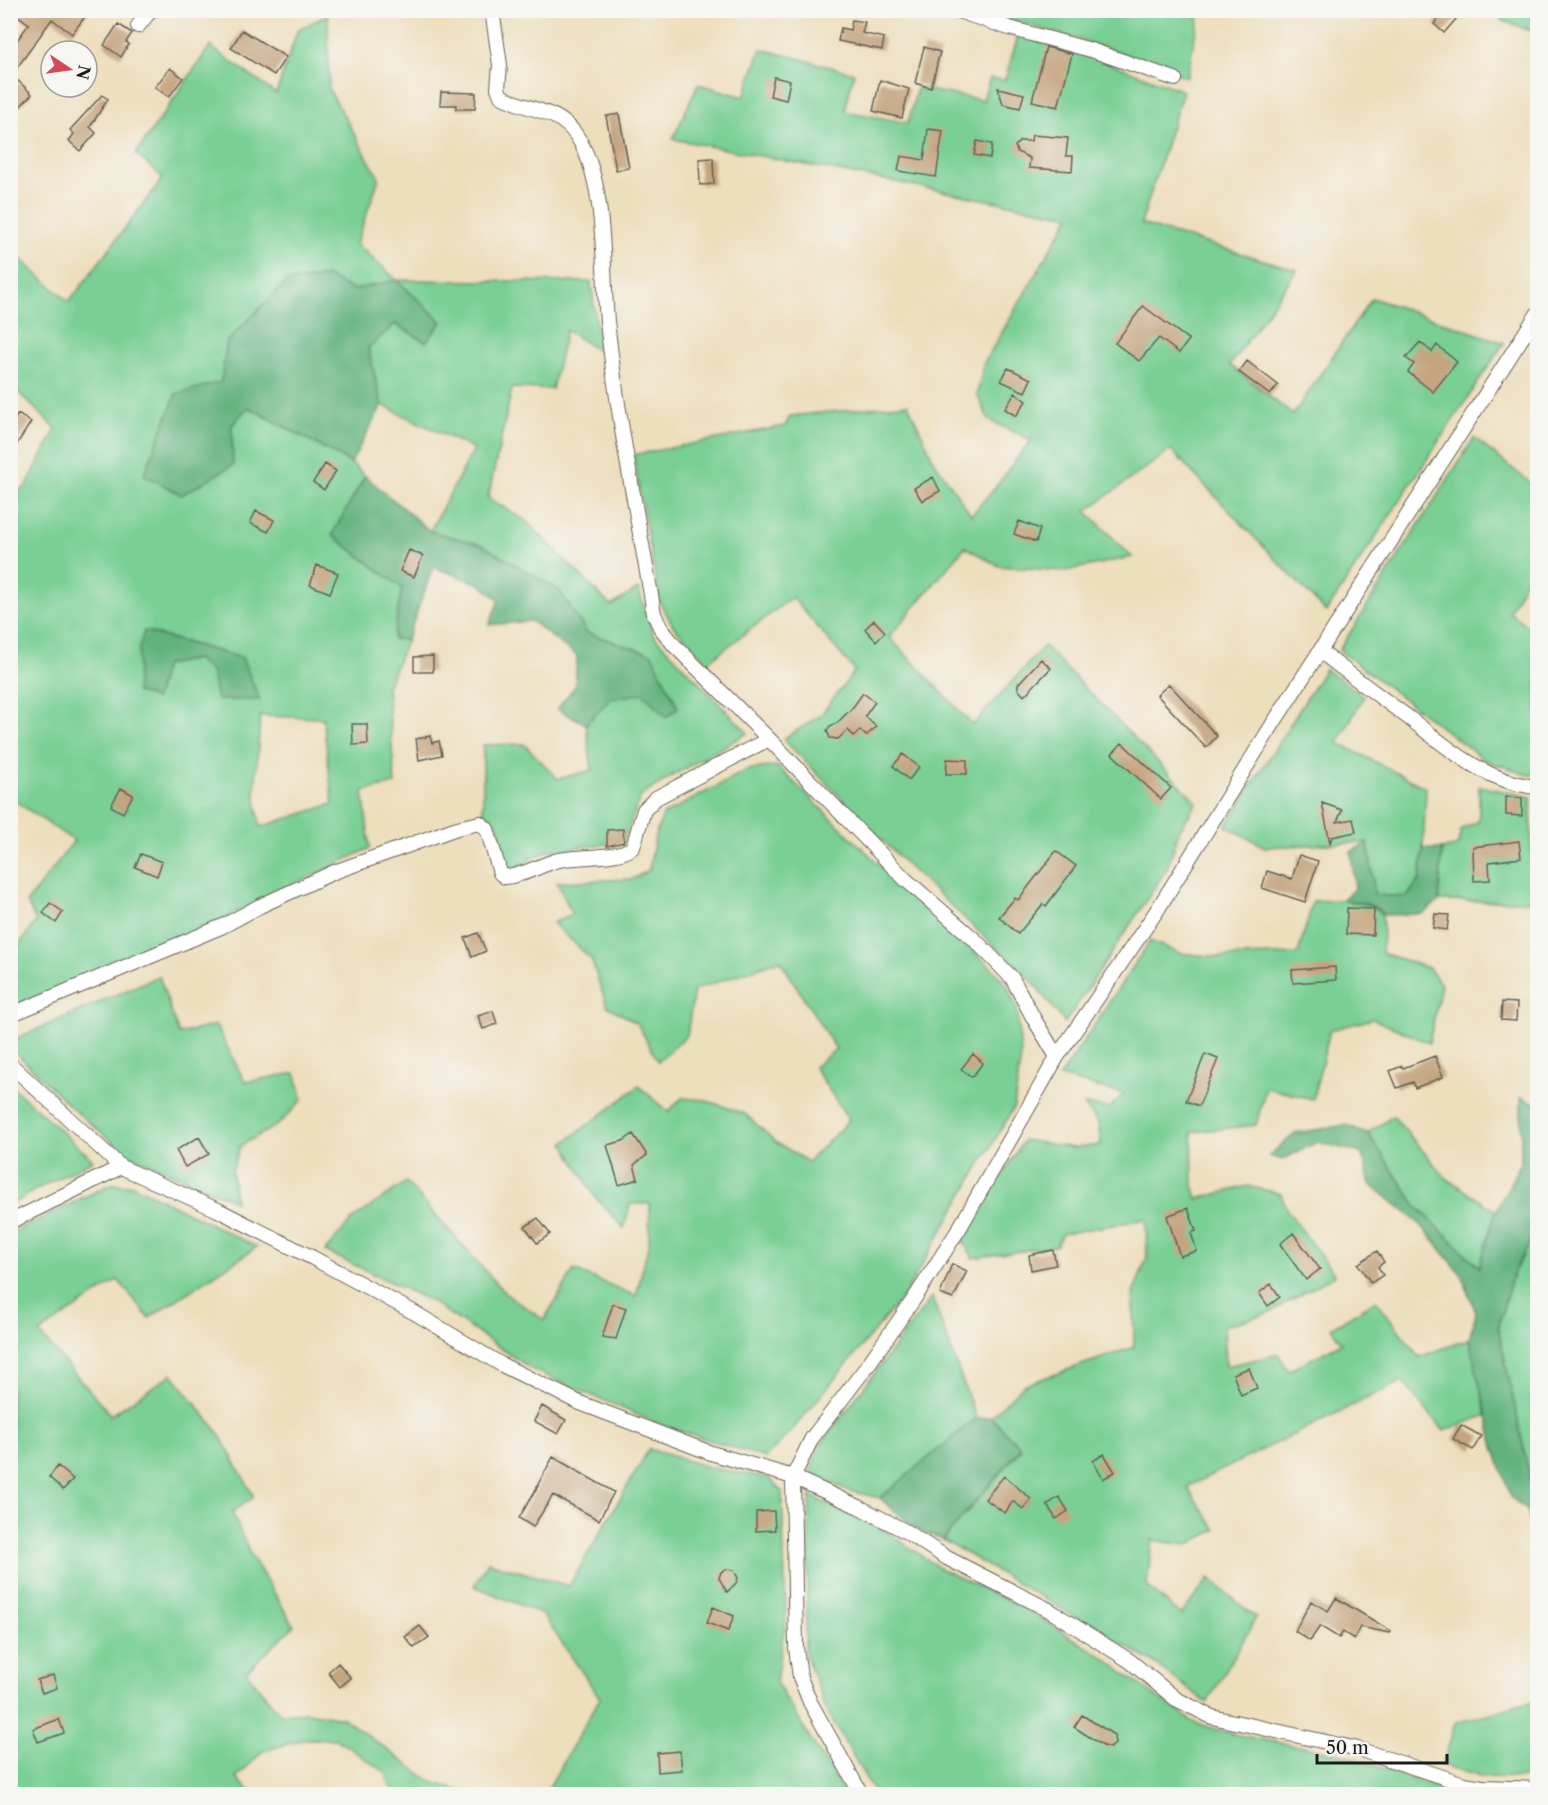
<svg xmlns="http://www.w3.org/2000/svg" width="1548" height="1805" font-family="'Libre Caslon Text',serif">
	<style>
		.green { fill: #79cf94; stroke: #4a7658; stroke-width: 1.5; fill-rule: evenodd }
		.forest { fill: #62b27e; stroke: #3f674d; stroke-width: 1.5 }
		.building { fill: #c5a580 }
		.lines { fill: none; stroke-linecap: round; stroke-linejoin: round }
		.street-casing { stroke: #656054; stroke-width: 16 }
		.street { stroke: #fff; stroke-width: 14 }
	</style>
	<rect width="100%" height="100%" fill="#f6f6f2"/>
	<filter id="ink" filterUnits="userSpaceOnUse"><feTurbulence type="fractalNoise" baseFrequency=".0167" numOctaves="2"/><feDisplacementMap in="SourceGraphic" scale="12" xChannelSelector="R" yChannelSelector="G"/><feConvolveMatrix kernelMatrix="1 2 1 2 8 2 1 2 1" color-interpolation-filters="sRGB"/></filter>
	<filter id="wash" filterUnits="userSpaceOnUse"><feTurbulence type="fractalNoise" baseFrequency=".008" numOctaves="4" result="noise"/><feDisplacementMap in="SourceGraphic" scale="24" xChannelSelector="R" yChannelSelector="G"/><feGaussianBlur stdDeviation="1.35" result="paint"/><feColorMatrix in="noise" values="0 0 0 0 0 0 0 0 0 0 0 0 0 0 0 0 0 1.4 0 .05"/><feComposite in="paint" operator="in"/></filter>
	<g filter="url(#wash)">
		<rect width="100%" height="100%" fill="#eddebc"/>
		<path class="green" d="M982,11H1200L1187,77L1114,50Z
			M1507,11H1537V33L1501,20Z
			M328,15L329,89L379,178L356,244L397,280L591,282L600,352L566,330L552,389L512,388L488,498L525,520L611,606L638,589L654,636L748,733L673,775L641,796L623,842L548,851L509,870L497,823L483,812V745L524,744L558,779L592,770L586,724L610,699L643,693L666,716L678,707L651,654L587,633L559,590L482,545L430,531L474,449L382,405L368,348L395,324L426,342L441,321L397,280L353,290L327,276L227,341L221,382L232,425L248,407L351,463L365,476L332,535L402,588L393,639L407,640L387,687L395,784L363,791L370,848L221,920L11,1009V955H12L36,921L27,902L74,841L11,798V494L25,488L56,429L12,386H11V251L69,302L163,178L136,154L210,46L276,94L298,29ZM145,631L242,658L212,673L197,659L165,665ZM260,716L323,718L333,804L260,827L255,791Z
			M1018,36L1096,58L1183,91L1141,224L1297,270L1230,365L1293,415L1372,298L1504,343L1326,612L1171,450L1086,511L1132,557L1065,571L999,566L965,547L889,637L973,725L1044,646L1197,802L1179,831L1167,869L1065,1023L1033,982L906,864L783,739L820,716L855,671L792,597L708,662L674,627L660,603L633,455L785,426L790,416L908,404L934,461L971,515L994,489L1031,440L989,420L977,394L984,363L1070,216L673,139L698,84L744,97L761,49L854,73L845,111L908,123L917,88L983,100L990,78L1005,80Z
			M1474,438L1537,488V572L1532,568L1509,612L1537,633V775H1527L1485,760L1339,650Z
			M1325,669L1364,696L1338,743L1426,788L1423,849L1420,879L1407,897L1375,895L1368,842L1265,847L1226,826Z
			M777,766L912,896L989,965L1006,984L1017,1008L1021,1056L1014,1107L905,1294L794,1428L765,1458L659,1424L533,1370L430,1301L325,1251L353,1219L406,1182L505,1293L544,1320L574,1270L636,1296L649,1243L650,1204H630L624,1228L595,1197L564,1143L639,1086L668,1112L682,1098L705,1100L745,1114L777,1143L808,1162L849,1120L814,1067L836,1049L780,960L694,990L687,1035L658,1061L637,1023L607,1006L591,959L553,923L572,914L557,882L633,879L649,870L655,836L663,815L747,770Z
			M1479,786L1531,797L1532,901H1439L1442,849L1458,845L1461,829L1479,821Z
			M1342,900C1390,908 1383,908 1382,953L1429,968L1441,985L1429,1043L1373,1019L1330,1030L1313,1099L1266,1088L1256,1125L1192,1132L1193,1185L1197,1199L1248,1186L1281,1194L1287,1210L1335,1275L1269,1313L1224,1326L1226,1366L1279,1354L1288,1371L1342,1343L1331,1328L1376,1300L1419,1357L1469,1339L1487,1415L1444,1431L1402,1381L1187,1487L1216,1530L1186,1545L1152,1540L1147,1586L1181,1615L1209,1578L1256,1618L1207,1703L1151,1661L943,1540L1021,1449L991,1417L1024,1385L1134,1347L1133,1294L1147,1257L1146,1219L1062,1234L1056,1246L973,1258L962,1239L1024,1140L1074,1148L1101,1145L1098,1122L1084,1105L1109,1108L1124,1094L1060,1077L1150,941L1179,953L1219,957L1298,954L1313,901Z
			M159,976L179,1034L216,1025L245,1082L295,1073L303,1099L279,1124L240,1146L232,1171L235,1201L127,1154L73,1109L11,1048L10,1041Z
			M10,1085L93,1160L35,1190L11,1205Z
			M1393,1116L1446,1178L1496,1211L1480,1268L1416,1206L1368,1133Z
			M111,1184L133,1185L257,1247L149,1318L118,1280L39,1333L111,1415L172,1374L218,1432L254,1497L232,1512L249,1552L294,1626L246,1672L280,1714L307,1712L343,1718L432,1782L470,1794H393L385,1772L336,1739H305L263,1751L236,1778L253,1794H11V1233Z
			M1537,1219V1550L1526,1510L1534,1497L1498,1327L1513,1273L1532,1239Z
			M932,1297L976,1418L880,1498L849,1491L810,1474L818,1448Z
			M649,1449L708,1467L769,1478L782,1491L786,1617L776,1682L844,1794H545L600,1698L542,1614L474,1586L488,1562L569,1586Z
			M810,1496L880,1527L941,1569L1022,1607L1102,1656L1148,1691L1195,1723L1233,1734L1337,1753L1460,1794H875L826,1709L805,1654Z
			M1537,1700V1778L1480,1777L1443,1765L1455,1723Z"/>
		<path class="forest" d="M327,276L353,290L397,280L442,322L426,342L395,324L368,348L382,405L351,463L248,407L232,425L233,465L182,495L144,475L176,394L221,382L227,341L286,282Z
			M365,476L430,531L482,545L559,590L587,633L652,654L678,708L666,717L643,693L610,699L586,724L557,709L575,686L577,656L531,621L489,625L499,600L480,584L433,567L407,640L393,639L402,588L332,535Z
			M144,631L242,658L260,700H217L212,673L197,659L165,665L156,699L136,692L139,649Z
			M1368,842L1375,895L1407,897L1420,879L1423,849H1442L1439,901L1423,914L1383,915C1374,902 1357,902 1342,900L1355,888L1351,852Z
			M1521,1097L1537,1104V1219L1532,1239L1513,1273L1498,1327L1534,1497L1526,1510L1511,1497L1494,1447L1469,1339L1476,1313L1462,1275L1421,1225L1370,1184L1362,1153L1317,1142L1282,1160L1269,1156L1295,1133L1346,1125L1368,1133L1416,1206L1479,1267L1496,1211L1521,1162Z
			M991,1417L1021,1448L943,1540L917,1530L880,1498L976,1418Z"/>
		<g id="blocks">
			<path class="building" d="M10,10H90L72,34L52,19L12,75L32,94L10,117V50L29,24Z
				M1445,10L1456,19L1444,33L1434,24Z
				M852,20L865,22L862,33L884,38L882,50L838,41L841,28L850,30Z
				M118,24L132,33L126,42L129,44L121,57L104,45Z
				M242,30L286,57L274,75L231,48Z
				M924,47L940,52L931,88L915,83Z
				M1046,47L1072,54L1058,107L1032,101Z
				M170,68L183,78L169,97L155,87Z
				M774,77L790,81L786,100L770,96Z
				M880,80L909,89L902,118L873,111Z
				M998,88L1024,94L1020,108L1003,104Z
				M441,92L476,93L475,109H456V105H440Z
				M102,95L108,99L90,127L96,133L80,151L69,141L74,134L70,130Z
				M619,114L629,168L616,170L606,116Z
				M928,129L943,131L936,177L898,171L901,156L924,160Z
				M1032,135L1068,138L1066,156H1073L1072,171L1029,168L1030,158L1017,152L1015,146L1020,141H1031Z
				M977,141L992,144L990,158L974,155Z
				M713,158L714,184L700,185L699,159Z
				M1143,306L1189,340L1179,353L1159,338L1139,361L1115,343Z
				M1420,342L1432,352L1437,345L1457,362L1433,392L1408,372L1414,364L1406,358Z
				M1247,361L1278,385L1270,395L1239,372Z
				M1008,368L1031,379L1025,392L1001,381Z
				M1015,393L1026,401L1016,416L1005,409Z
				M18,414L31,422L10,455V426Z
				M325,464L336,471L324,490L313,482Z
				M933,477L940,491L922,501L914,488Z
				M256,511L274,520L268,532L250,523Z
				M1019,521L1040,529L1036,542L1014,534Z
				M409,550L423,556L414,577L400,571Z
				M317,565L338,573L330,593L310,585Z
				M874,620L885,632L876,641L865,629Z
				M433,656V672H414V657Z
				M1041,659L1051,668L1024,696L1018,689V684Z
				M1169,684L1217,736L1206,748L1157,695Z
				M863,693L875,702L865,716L876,727L866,736L860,730L854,736L848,730L838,739L830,738L827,731L830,726L837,723L853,707Z
				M352,724H367L368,744L353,745Z
				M430,736L432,743L439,741L442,755L419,760L416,739Z
				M1122,743L1171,788L1161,799L1112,754Z
				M903,754L919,767L909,780L893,766Z
				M947,759L967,760V774H946Z
				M121,788L133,795L123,813L111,806Z
				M1506,797L1522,798V816L1506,815Z
				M1322,803L1342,810L1337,822L1353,819L1356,832L1332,837L1330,843Z
				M623,829L624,842L607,846V830Z
				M1519,841L1521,858L1489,862L1490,880L1474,881L1473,847Z
				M1056,851L1076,866L1046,906L1043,904L1018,934L999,917L1015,898L1018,900Z
				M141,854L162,862L157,876L135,867Z
				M1299,855L1318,861L1305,902L1262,888L1267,871L1292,879Z
				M50,903L63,912L56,923L43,913Z
				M1347,908L1374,909L1373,935L1346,934Z
				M1435,914L1449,915L1447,930L1433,928Z
				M478,933L486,951L472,957L465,938Z
				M1335,967L1336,980L1293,983L1292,970Z
				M1502,1002L1517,1003L1516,1021L1501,1020Z
				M493,1011L497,1024L483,1029L478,1016Z
				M973,1054L983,1063L972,1077L961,1069Z
				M1205,1054L1218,1059L1199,1106L1186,1101Z
				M1435,1056L1443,1077L1415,1088L1413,1082L1397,1088L1390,1071L1402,1066L1403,1068Z
				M633,1134L647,1155L634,1165L638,1179L619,1185L607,1145L623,1141Z
				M199,1137L209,1154L185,1167L176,1150Z
				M1188,1208L1196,1231L1191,1233L1197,1251L1180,1256L1167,1216Z
				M538,1218L550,1234L537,1243L525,1227Z
				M1293,1233L1320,1269L1306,1280L1280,1244Z
				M1053,1250L1056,1265L1031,1270L1029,1255Z
				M1377,1251L1384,1262L1378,1267L1383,1275L1371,1283L1358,1264Z
				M952,1264L967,1271L953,1299L940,1294Z
				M1271,1284L1280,1297L1268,1306L1259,1293Z
				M613,1304L626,1308L616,1339L602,1337Z
				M1249,1368L1257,1388L1241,1395L1233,1374Z
				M542,1406L566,1420L558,1434L534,1421Z
				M1461,1425L1481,1436L1473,1450L1453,1439Z
				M1104,1454L1115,1472L1103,1479L1093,1461Z
				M553,1457L614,1492L599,1520L553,1495L533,1527L519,1518L538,1486H537Z
				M58,1466L73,1479L63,1490L49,1477Z
				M1004,1476L1031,1499L1023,1509L1013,1501L1005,1513L985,1499Z
				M1059,1497L1068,1511L1056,1519L1047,1505Z
				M774,1511L775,1530L756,1531V1512Z
				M726,1569L734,1570L738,1578L736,1583L727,1592L719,1578L721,1572Z
				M1336,1598L1391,1631L1390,1633L1360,1627L1354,1639L1343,1632L1339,1638L1320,1626L1310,1641L1295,1631L1311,1601L1328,1611Z
				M713,1607L734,1616L728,1631L707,1623Z
				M420,1626L429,1637L414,1648L405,1637Z
				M338,1663L351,1678L340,1687L328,1672Z
				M53,1675L57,1688L42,1693L37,1680Z
				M1082,1715L1114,1735L1115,1744L1110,1748L1105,1747L1074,1727Z
				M59,1719L64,1733L38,1742L33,1729Z
				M680,1751L682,1770L658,1772L657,1753Z"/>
		</g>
	</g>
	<g filter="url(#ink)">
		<use href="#blocks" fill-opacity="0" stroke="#656054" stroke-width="1.5"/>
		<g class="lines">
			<g class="street-casing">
				<path id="street" d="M492,10L500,65L498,88L501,96C526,111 558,108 576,135C607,179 602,267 607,321C617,413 635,504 651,595L654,614L660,627L674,645L769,739L905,879L975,940L1012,978L1034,1019L1057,1057
					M955,10L1009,28L1091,50L1175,79
					M138,26L151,10
					M1320,651C1349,674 1379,696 1409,718C1447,747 1487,784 1538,787
					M10,1015L223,926L260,906L334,872L457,828L480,823L487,829L500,873L505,877C523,876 538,866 555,861C575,855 619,860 633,847L644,810L656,798L769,739
					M10,1064L121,1167
					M10,1222L121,1167L218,1210L313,1258L415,1313L502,1365L580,1403L711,1453L793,1477L859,1507L905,1531L947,1558L1049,1610L1130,1661L1176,1699L1212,1717L1358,1749L1464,1784L1483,1787L1538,1789
					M861,1794L810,1702L800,1677L796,1648L793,1477L812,1438L865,1369L914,1299L959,1229L1057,1057L1156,912L1276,719L1538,313"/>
			</g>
			<use href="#street" class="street"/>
		</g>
	</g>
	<rect width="1548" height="1805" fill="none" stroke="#f6f6f2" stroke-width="36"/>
	<g transform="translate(69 69) rotate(103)"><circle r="28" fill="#f6f6f2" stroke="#9f9f9c" stroke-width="1.5"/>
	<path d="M0-4.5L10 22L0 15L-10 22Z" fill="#d1495b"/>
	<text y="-9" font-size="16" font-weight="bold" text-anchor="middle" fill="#1c1c1c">N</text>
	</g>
	<path d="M1317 1754v9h130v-9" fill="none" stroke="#1c1c1c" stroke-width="3"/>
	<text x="1326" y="1754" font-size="18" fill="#1c1c1c" stroke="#f6f6f2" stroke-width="4.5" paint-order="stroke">50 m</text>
</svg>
